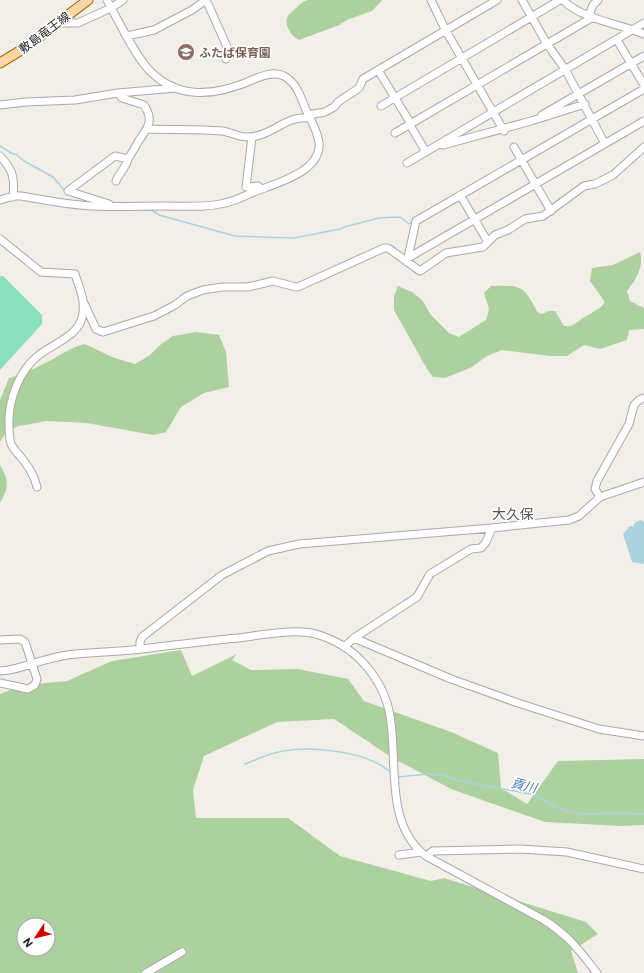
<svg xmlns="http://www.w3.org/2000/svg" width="644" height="973" font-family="Commissioner,'Noto Sans JP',sans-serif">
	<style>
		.forest { fill: #add19e; fill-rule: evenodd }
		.pitch { fill: #88e0be }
		.water { fill: #aad3df }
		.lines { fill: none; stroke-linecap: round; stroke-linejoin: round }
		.stream { stroke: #aad3df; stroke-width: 1.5 }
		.minor-casing { stroke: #a9a9a9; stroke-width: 9 }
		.major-casing { stroke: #a06b00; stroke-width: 11 }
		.minor { stroke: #fff; stroke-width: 7 }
		.major { stroke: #fcd6a4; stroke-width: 9 }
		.labels { text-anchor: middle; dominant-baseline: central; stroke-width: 3.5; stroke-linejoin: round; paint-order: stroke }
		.street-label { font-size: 12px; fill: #222; stroke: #fff }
		.education-label { font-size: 12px; font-weight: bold; fill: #785e54; stroke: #fff; text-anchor: start }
		.water-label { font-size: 13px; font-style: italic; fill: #4a7aab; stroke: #fff }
		.quarter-label { font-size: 14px; fill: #555; stroke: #fff }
	</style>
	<rect width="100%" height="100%" fill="#f2efe9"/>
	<path class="forest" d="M307,0H382L372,11L349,19L339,25L299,40C292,36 283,26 288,16C289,14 293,11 295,9C299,5 302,2 307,0Z
		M640,252C644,267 636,279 627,291L630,301L644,308V329L629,330L627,340L600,349L584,345L567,356H550L502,350L487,356L472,367L445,378L433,377L427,369L394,310V296L398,286L412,292L422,300L431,315L449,333L459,337L486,320L489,309L484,293L491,286C522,285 523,285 538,313L542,314L549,311H555L564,326H571L601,307L605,302L590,281L592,268L613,265Z
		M196,332L219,335L226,352L229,387L204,393L181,407L166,432L153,435L87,423L46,421L19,426L7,431L0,442V400L9,378C23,374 36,368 49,361C63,354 69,348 85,344L112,357L135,364L150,355L160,345L173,336Z
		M0,465C9,480 9,487 0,503Z
		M181,650L192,676L237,654L232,660L251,670L298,669L348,679L364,701L451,732L498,753L501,788L527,804L558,761L644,759V825L622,826L545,822L451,789L391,757L334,719L277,722L204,756L193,790L196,818H288L340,856L431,881L444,878L586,922L598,934L571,951L578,973H0V694L23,685L67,681L112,661ZM24,925H48V949H24Z"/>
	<path class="pitch" d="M0,276H3L42,315V324L0,370Z"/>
	<path class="water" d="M641,520L644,522V564L632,562L623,534L630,526L632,527L636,522Z"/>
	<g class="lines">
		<path class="stream" d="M0,146L11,153L17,155L24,161L53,177L65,191
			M144,210H151L159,215L235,236L294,238L340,229L344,227L379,218L400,217L409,224L413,221
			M245,764C258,759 270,753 283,751C312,746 366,751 389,771
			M398,777L427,774L442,775L460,781L520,792L535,795L557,808L581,814L619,813L644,814"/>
		<g class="minor-casing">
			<path id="minor" d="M431,0L446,31L504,131
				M522,0L547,44L565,69L605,144
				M563,0C581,19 620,24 644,34
				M205,1L208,4L228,49V52L226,59
				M589,15L593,5L598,0
				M58,23H78L111,8L123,0
				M127,36L154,30L192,10L206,0
				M617,40L644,85
				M378,70L411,124
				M0,105L26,102L75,100L118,93L176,88
				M381,106L560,0
				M308,115L325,112L334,107L338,102L359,88L363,79L497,0
				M542,115L644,56
				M410,125L426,152
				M148,129C172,130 198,129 222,131C231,132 240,138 249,137C275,135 285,115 310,118
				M395,133L593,17
				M252,137L246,187L258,186L261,189
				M443,145L531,121L585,104
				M514,147L551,211
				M0,156C13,170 15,178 13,197
				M407,163L644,23
				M116,181C119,173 126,168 128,159
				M460,195L488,242
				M0,200L14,196H21C45,200 69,205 93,206C117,207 141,206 165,206C185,206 205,208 225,203C235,201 244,196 254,192C276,183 322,172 319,142C317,132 311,119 306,110C301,98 297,83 284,76C272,70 257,78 245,83C211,96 177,99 149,70C134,54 118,20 107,0
				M109,204L68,191L115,156L128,159C131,154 135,148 138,142C147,128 155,122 144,105L122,98L118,93
				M0,239L41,272L75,274C79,287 85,299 83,312C82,335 54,343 39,355C19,370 8,401 9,425C9,431 9,441 12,446C14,449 17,453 20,456C28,466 34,474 37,487
				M408,258L644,121
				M407,262L416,221L644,89
				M83,301L96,329L103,332L154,316L175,305L187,296L203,290L222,287H248L273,281L296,287L300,286L384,248H388L420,271L446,253L483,247L495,235L508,230L525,219L543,216L584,186L595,184L613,175L644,147
				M600,497L595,489L597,481L629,424L634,405L639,400L644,398
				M354,638L451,679L518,703L599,729L644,736
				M0,640L20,639L25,642L37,679L35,685L28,689L0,683
				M344,647L354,638L417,597L430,574L471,549L481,548L486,542L492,528
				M140,649V642L142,637L222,575L268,551L299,544L492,528L569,520L579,516L600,497L644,482
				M0,671L9,670C28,666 47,658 67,655C92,652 117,652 142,649C174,645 206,641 238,638C263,635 298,627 322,636C360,649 387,684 391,723C397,767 386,826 426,856L544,920C569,936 579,950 597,973
				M399,855L421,852
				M426,856L433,851L520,849L567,852L644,869
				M146,973L182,952"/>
		</g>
		<g class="major-casing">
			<path id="major" d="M0,63L23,49L88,0"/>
		</g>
		<use href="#minor" class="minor"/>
		<use href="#major" class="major"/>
	</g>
	<defs>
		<g id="school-disc" transform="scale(0.9)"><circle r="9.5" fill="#8d6e63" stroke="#fff"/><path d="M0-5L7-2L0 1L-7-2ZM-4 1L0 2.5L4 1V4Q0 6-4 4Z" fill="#fff"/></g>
	</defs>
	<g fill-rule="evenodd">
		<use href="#school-disc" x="186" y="52"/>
	</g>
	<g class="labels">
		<g class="street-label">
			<text transform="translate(44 32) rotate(-37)">敷島竜王線</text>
		</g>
		<g class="education-label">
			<text x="199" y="52">ふたば保育園</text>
		</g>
		<g class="water-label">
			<text transform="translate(524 785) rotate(14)">貢川</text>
		</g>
		<g class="quarter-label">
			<text x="513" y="513">大久保</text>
		</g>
	</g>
	<g transform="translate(36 937) rotate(235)"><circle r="19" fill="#ffffff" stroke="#a7a7a7"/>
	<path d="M0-3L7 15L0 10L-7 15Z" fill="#d40000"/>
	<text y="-6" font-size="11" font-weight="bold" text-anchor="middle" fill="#222222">N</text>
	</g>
</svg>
